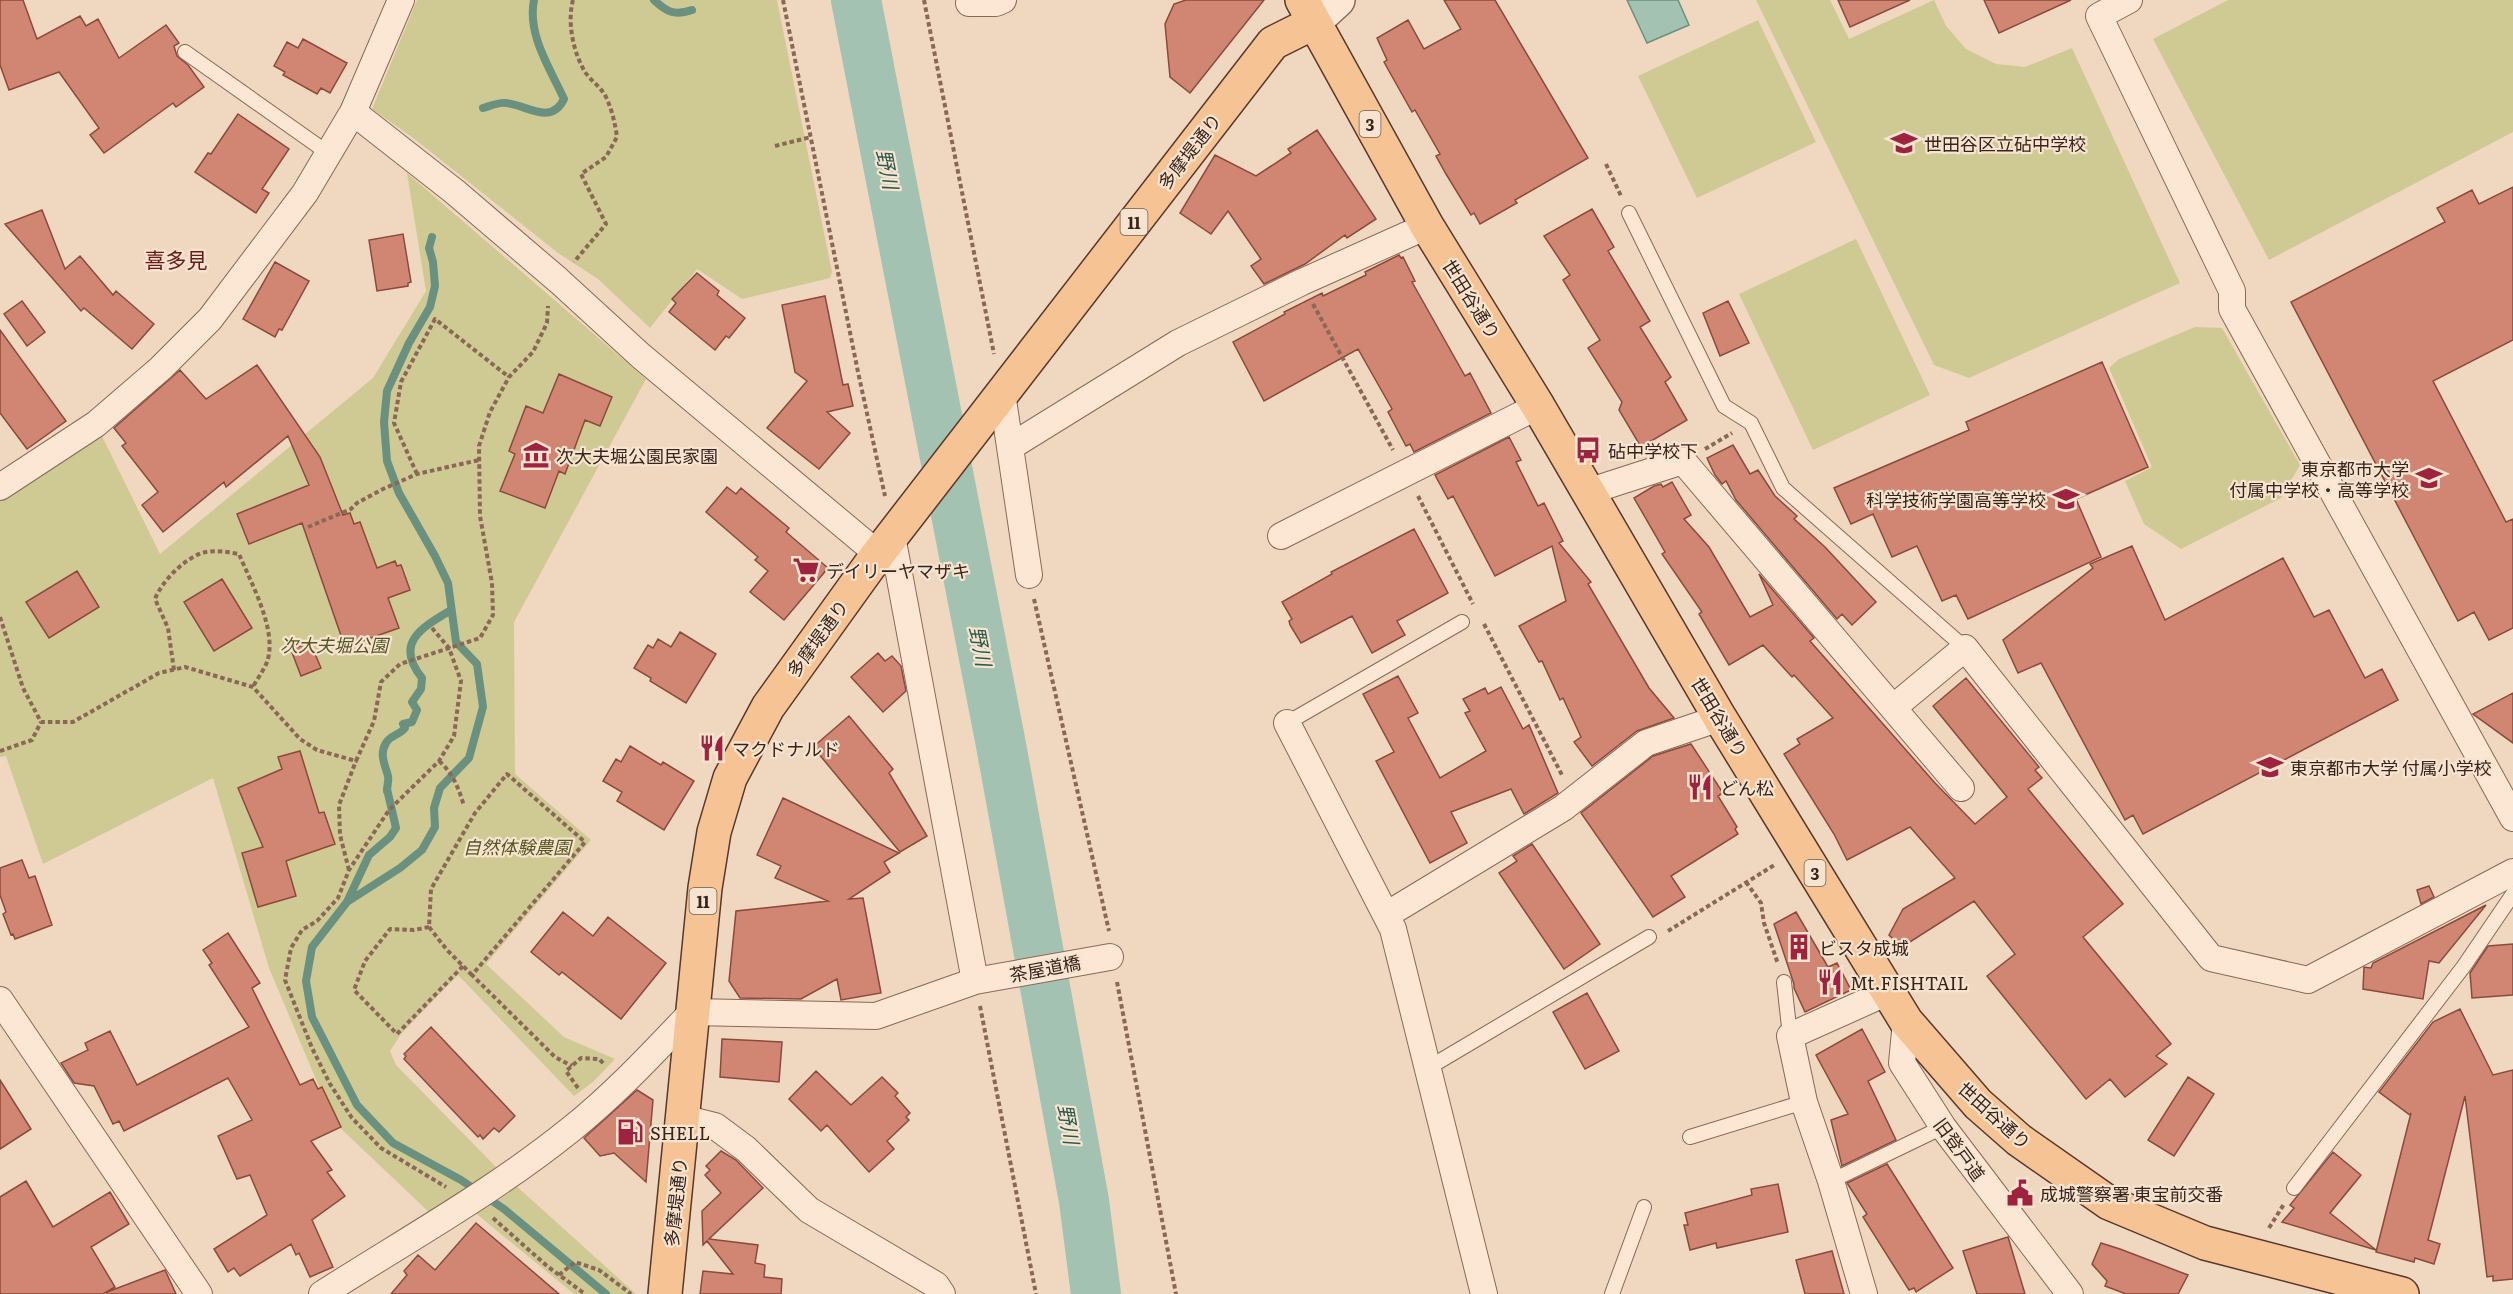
<svg xmlns="http://www.w3.org/2000/svg" width="2513" height="1294" font-family="Literata,'Noto Sans JP',serif">
	<style>
		.green { fill: #cfc993 }
		.water { fill: #a3c2b2; stroke: #6a917f; stroke-width: 1.5 }
		.lines { fill: none; stroke-linecap: round; stroke-linejoin: round }
		.stream { stroke: #6a917f; stroke-width: 8 }
		.river { stroke: #a3c2b2; stroke-width: 50 }
		.building { fill: #d18674; stroke: #8b4a3b; stroke-width: 1.5 }
		.service-casing { stroke: #8b6757; stroke-width: 16 }
		.minor-casing { stroke: #8b6757; stroke-width: 28 }
		.tertiary-casing { stroke: #8b6757; stroke-width: 36 }
		.primary-casing { stroke: #58372c; stroke-width: 36 }
		.path { stroke: #8b6757; stroke-width: 4; stroke-dasharray: 4.5 3; stroke-linecap: butt }
		.service { stroke: #fbe7d4; stroke-width: 14 }
		.minor { stroke: #fbe7d4; stroke-width: 26 }
		.tertiary { stroke: #fbe7d4; stroke-width: 33 }
		.primary { stroke: #f6c395; stroke-width: 33 }
		.labels { text-anchor: middle; dominant-baseline: central; stroke-width: 4.5; stroke-linejoin: round; paint-order: stroke }
		.shield { fill: #f7e4d0; stroke: #725e52; stroke-width: 1.5 }
		.shield-label { font-size: 16px; font-weight: bold; fill: #39241c }
		.poi-label { font-size: 18px; fill: #39241c; stroke: #f7e4d0; text-anchor: start }
		.street-label { font-size: 18px; fill: #39241c; stroke: #f7e4d0 }
		.park-label { font-size: 18px; font-style: italic; fill: #555722; stroke: #f7e4d0 }
		.water-label { font-size: 20px; font-style: italic; fill: #2a5a4d; stroke: #f7e4d0 }
		.quarter-label { font-size: 21px; fill: #681919; stroke: #f7e4d0 }
	</style>
	<rect width="100%" height="100%" fill="#f0d8c0"/>
	<path class="green" d="M417,0H777L832,272L830,278L742,299L697,269L650,328L598,279L558,253L412,137L372,109Z
		M1756,0H1830L1849,39L1934,0L1946,26L1966,49L1996,64L2025,67L2072,48L2180,283L1969,378L1934,365Z
		M2228,0H2513V132L2269,260L2153,39Z
		M1758,20L1816,142L1697,198L1638,76Z
		M407,173L646,379L514,622L515,774L591,840L486,964L564,1037L615,1059L593,1082L574,1096L458,975L401,1034L390,1051L396,1065L497,1168L432,1215L334,1122L269,968L213,778L43,864L6,756L0,757V487L96,424L160,554L373,378L426,291Z
		M1856,239L1930,395L1813,450L1739,294Z
		M2195,327L2222,328L2300,465L2281,498L2181,549L2144,524L2125,481L2152,467L2109,368L2119,359Z
		M513,1183L636,1294H574L473,1211Z"/>
	<path class="water" d="M1627,0H1678L1689,25L1647,43Z"/>
	<g class="lines">
		<path class="stream" d="M654,0C667,12 674,16 692,10
			M483,108C490,106 499,102 506,103C527,105 551,126 564,99C550,68 527,35 534,0
			M387,789L396,828L390,837L369,855L347,902L312,947L306,981L312,1017L357,1105L393,1143L461,1180L504,1209L606,1294
			M387,791C387,786 389,781 388,776C385,765 379,754 386,743C390,735 400,735 405,728L403,724L412,722L417,710L412,702L421,689L422,678C394,643 421,628 451,610
			M347,902L400,868L422,850L435,827L434,808L440,788L469,758L483,707L477,664L456,642L448,583L435,556L399,493L387,461L384,422L387,391L409,343L430,307L435,286L433,262L429,248L432,237"/>
		<path class="river" d="M856,0L1001,745L1084,1201L1096,1294"/>
	</g>
	<path class="building" d="M0,0H23L37,39L80,16L86,26L98,19L119,58L166,25L179,43L174,46L177,56L188,65L204,87L176,107L173,103L104,153L90,135L99,128L59,72L9,90L0,65Z
		M1186,0H1264L1190,93L1170,77L1165,24L1174,4Z
		M1444,0H1495L1588,158L1515,200L1517,203L1480,224L1474,213L1471,215L1446,174L1436,156L1440,154L1415,110L1412,112L1384,62L1387,60L1377,38L1408,20L1424,49L1461,29Z
		M1838,0H1910L1850,27Z
		M1984,0H2071L1999,33Z
		M303,39L347,63L330,93L321,88L317,94L283,75L285,72L274,66L287,42L298,48Z
		M238,114L289,149L262,189L269,193L256,213L195,172L208,153L211,154Z
		M1317,130L1376,219L1347,238L1345,235L1305,264L1264,284L1251,266L1261,259L1228,211L1211,234L1180,213L1215,155L1256,176L1291,153L1288,149Z
		M2513,187V340L2433,381L2506,522L2513,519V628L2489,640L2474,612L2458,621L2291,302L2445,222L2437,208L2472,190L2479,204Z
		M1592,209L1614,247L1608,251L1650,321L1640,327L1671,377L1665,382L1687,420L1641,447L1619,410L1622,402L1588,348L1600,340L1563,280L1570,275L1544,236Z
		M42,210L65,269L80,256L113,295L116,291L154,324L132,349L84,308L81,311L5,224Z
		M403,234L411,282L408,283V286L377,291L369,240Z
		M1399,255L1401,258L1403,257L1415,281L1412,282L1465,376L1470,373L1491,413L1414,452L1410,444L1406,446L1388,412L1392,409L1358,349L1264,401L1233,342L1285,314L1284,312L1322,293L1323,296L1366,275L1365,272Z
		M275,262L309,281L282,330L279,329L275,337L243,319Z
		M697,273L719,291L717,295L745,318L729,338L726,336L715,350L669,312L676,303L672,299Z
		M825,296L843,385L848,384L853,406L827,412L850,433L819,469L767,428L807,381L795,372L782,305Z
		M22,301L45,332L27,346L4,314Z
		M1728,301L1749,343L1720,356L1703,313Z
		M0,330L66,421L27,449L0,413Z
		M2102,362L2148,467L2076,499L2101,557L1968,619L1956,595L1942,601L1917,546L1892,557L1873,514L1851,524L1834,488L1969,430L1966,422Z
		M257,365L320,457L343,515L350,513L354,524L360,522L377,568L395,561L397,566L401,565L410,590L388,598L399,628L345,647L302,523L249,544L237,514L309,485L288,436L226,487L224,482L163,532L142,505L158,492L122,446L126,443L114,428L180,370L206,399Z
		M559,374L612,397L600,426L585,420L565,474L559,471L545,508L500,491L515,454L509,451L526,406L543,413Z
		M1509,437L1521,460L1516,462L1538,506L1544,503L1563,541L1559,543L1591,582L1588,584L1649,688L1674,718L1637,731L1592,766L1574,742L1581,737L1563,698L1560,700L1542,661L1539,662L1519,626L1566,601L1552,546L1495,576L1453,496L1448,499L1435,475Z
		M1733,445L1750,474L1758,470L1775,496L1797,516L1794,519L1825,547L1876,602L1852,625L1842,614L1837,619L1736,500L1726,481L1722,484L1715,475L1707,458Z
		M1672,482L1691,515L1684,519L1709,547L1750,617L1773,605L1759,574L1814,638L1810,641L1935,783L1975,824L2007,797L1933,706L1966,678L2039,767L2035,770L2042,778L2028,789L2123,904L2083,937L2171,1044L2156,1056L2167,1064L2125,1097L2110,1079L2086,1099L1987,976L2015,954L1974,901L1902,947L1889,935L1903,909L1955,878L1910,827L1847,860L1834,834L1784,754L1800,744L1797,739L1833,718L1794,675L1792,677L1763,645L1729,665L1699,614L1702,612L1662,554L1665,552L1634,498L1654,486L1661,484L1663,487Z
		M727,487L736,494L741,488L789,528L786,532L828,568L784,620L750,592L768,571L755,560L758,557L706,512Z
		M1414,529L1448,593L1397,621L1405,635L1372,653L1352,616L1301,643L1290,625L1289,621L1292,619L1282,602L1332,574L1331,572Z
		M2132,546L2165,620L2283,558L2314,617L2329,610L2365,678L2382,669L2398,700L2143,834L2133,815L2125,820L2041,663L2018,673L2003,640L2093,568L2090,564Z
		M77,571L99,607L49,638L26,602Z
		M222,579L252,628L214,651L184,602Z
		M680,632L716,654L686,703L650,681L651,678L634,668L648,645L653,648L658,639L671,647Z
		M310,642L321,668L301,676L291,650Z
		M878,653L885,661L892,656L901,666L906,691L883,712L851,677Z
		M1398,676L1418,713L1408,718L1440,778L1486,751L1465,713L1470,711L1463,699L1485,688L1488,694L1501,687L1523,729L1529,725L1558,793L1524,814L1511,789L1451,812L1467,843L1430,863L1376,761L1394,752L1363,694Z
		M2513,693V743L2473,714Z
		M849,716L893,769L889,773L927,836L900,852L813,747Z
		M1691,744L1723,793L1718,796L1737,827L1735,829L1738,834L1671,876L1685,897L1653,917L1581,813L1653,756Z
		M630,746L661,765L663,762L694,781L664,830L617,801L622,792L603,781L616,759L621,762Z
		M300,751L319,813L324,812L335,844L286,861L296,896L258,907L242,853L263,847L238,788L282,769L278,757Z
		M783,798L899,853L884,862L890,872L849,899L863,898L881,993L841,1000L837,979L801,999L740,998L729,981L736,911L828,901L775,878L781,866L757,855Z
		M1532,844L1600,944L1564,969L1499,873L1517,861L1513,856Z
		M22,860L29,878L35,876L52,925L15,939L13,934L11,935L3,914L6,912L0,895V868Z
		M2429,886L2434,897L2421,904L2417,890Z
		M2486,905L2439,963L2429,961L2423,999L2363,989L2364,967L2371,968L2373,963Z
		M563,912L593,936L608,917L666,963L621,1019L562,972L559,975L531,952Z
		M1796,912L1828,967L1837,963L1851,990L1805,1012L1794,988V984L1774,924Z
		M228,933L260,983L252,988L300,1085L313,1079L318,1089L322,1087L341,1127L311,1141L332,1170L327,1172L345,1196L312,1220L333,1267L310,1277L299,1253L296,1255L291,1244L240,1276L234,1268L228,1272L214,1249L267,1215L250,1175L237,1179L218,1136L252,1120L228,1078L124,1131L119,1121L113,1124L94,1086L74,1083L61,1063L88,1050L85,1043L110,1031L137,1085L249,1027L209,965L212,963L203,950Z
		M2513,944V995L2472,998L2470,973L2488,946Z
		M1587,993L1619,1051L1585,1069L1553,1012Z
		M2460,1009L2493,1075L2513,1070V1279L2493,1281V1276L2487,1277L2465,1096L2428,1240L2440,1244L2434,1264L2415,1258L2414,1262L2376,1252L2411,1113L2410,1115L2379,1092L2433,1022Z
		M431,1027L515,1116L499,1132L494,1128L483,1139L480,1135L478,1137L404,1059L406,1056L404,1054Z
		M1862,1029L1885,1072L1868,1081L1896,1140L1842,1166L1831,1120L1848,1114L1816,1055Z
		M722,1039L782,1042L779,1082L720,1077Z
		M816,1071L851,1105L882,1077L898,1093L895,1096L910,1113L906,1117L909,1120L887,1141L894,1149L869,1172L827,1125L821,1131L789,1099Z
		M2188,1077L2214,1094L2174,1156L2148,1140Z
		M0,1080L31,1129L0,1149Z
		M637,1090L653,1100L646,1182L614,1153L600,1156L584,1138Z
		M721,1151L736,1160L763,1188L709,1239L758,1245L755,1263L765,1265L764,1277L782,1279L781,1294H700L703,1271L733,1274L707,1241L703,1245L702,1211L721,1193L705,1175L710,1170L706,1166Z
		M2333,1152L2361,1175L2330,1213L2376,1250L2282,1222L2294,1208L2290,1205Z
		M1887,1164L1953,1268L1916,1292L1914,1288L1909,1290L1863,1217L1867,1214L1847,1183Z
		M26,1181L53,1227L110,1192L129,1224L91,1247L115,1287L103,1294H0V1197Z
		M1778,1184L1788,1232L1717,1248L1716,1243L1690,1250L1684,1225H1688L1685,1213L1752,1195L1751,1189Z
		M476,1223L559,1294H391L407,1275L404,1271L418,1255L435,1270Z
		M2008,1237L2025,1294H1977L1963,1251Z
		M2101,1243L2120,1249L2188,1275L2178,1294H2126L2105,1286L2107,1281L2092,1264Z
		M1832,1251L1844,1294H1805L1796,1260Z
		M165,1270L176,1294H107V1292Z"/>
	<g class="lines">
		<g class="service-casing">
			<path id="service" d="M185,52L328,153
				M1629,213L1724,406L1751,423L1783,488L1965,648
				M1287,723L1462,622
				M1784,982L1790,1036
				M1428,1068L1649,937
				M1690,1137L1804,1102
				M1831,1181L1943,1127
				M2294,1188L2464,966L2513,894
				M1612,1294L1644,1207"/>
		</g>
		<g class="minor-casing">
			<path id="minor" d="M2129,0L2099,16L2232,291V309L2513,818
				M969,3H996L1003,0
				M353,112L455,192L558,280L641,356L878,554
				M1002,393L1029,575
				M1010,447L1178,343L1302,282L1427,226
				M0,487L96,424L161,368L210,319L305,193L353,112L401,0
				M1587,492L1683,461L1961,788
				M892,536L975,981
				M1281,536L1538,406
				M1894,707L1965,648L2211,958L2308,980L2513,872
				M1287,723L1393,929L1484,1294
				M1388,914L1563,808L1646,743L1720,718
				M0,1000L199,1294
				M1906,1021L1902,1063L1943,1127L2070,1294
				M683,1118L715,1126L746,1149L809,1210L936,1285L942,1294
				M322,1294C405,1241 493,1192 570,1130C614,1095 653,1053 692,1012L876,1016L975,981L1110,957
				M1864,1294L1831,1181L1804,1102L1790,1036L1888,992"/>
		</g>
		<g class="tertiary-casing">
			<path id="tertiary" d="M1313,23L1338,0"/>
		</g>
		<g class="primary-casing">
			<path id="primary" d="M1302,0L1427,226L1538,406L1720,718L1906,1021L1978,1104L2019,1140L2109,1203L2205,1243L2402,1294
				M665,1294L705,888L714,832L730,778L768,707L878,554L1273,43L1313,23"/>
		</g>
		<path class="path" d="M573,0C567,22 573,52 585,72C591,81 601,87 606,97C612,110 615,123 617,137L606,157L581,174L606,224L574,262
			M783,0L858,372L885,496
			M924,0L994,354
			M775,146L811,137
			M1606,164L1621,196
			M1313,304L1393,450
			M1705,449L1732,433
			M417,474L394,423L401,382L435,319L509,377
			M1418,496L1473,604
			M308,527L351,509L357,503L383,489L417,474L479,460
			M1034,599L1109,931
			M0,617L23,688L41,722H73L159,673L185,667L253,687L300,739L317,750L356,761L374,721L381,682L400,664L480,638L493,615L492,583L480,516L479,446L490,412L509,377L533,352L547,323L548,306
			M1484,624L1563,777
			M432,628L449,648L461,681L454,736L439,761L389,810L349,870L338,898L317,921L302,930L291,948L285,980L312,1048L330,1084L352,1118L381,1148L446,1187
			M174,670L168,628L155,599C162,581 186,556 206,552C217,550 228,552 239,554C251,583 278,631 267,662C264,670 257,679 253,687
			M0,751L32,740L41,722
			M439,761C453,773 459,789 464,806
			M349,870L340,835L339,805L356,761
			M1746,882L1761,903L1764,923L1778,964
			M429,927L414,930L390,929L365,961L354,990L397,1034L463,966
			M1668,931L1776,864
			M472,975L447,950L429,927L431,889L475,813L507,774L585,842L472,975L555,1057L572,1066
			M1117,982L1176,1294
			M980,1006L1036,1294
			M578,1088L566,1071L581,1058L599,1059L605,1065
			M493,1218L547,1266L585,1294
			M2269,1228L2284,1204
			M559,1275L575,1262L599,1270L631,1294"/>
		<use href="#service" class="service"/>
		<use href="#minor" class="minor"/>
		<use href="#tertiary" class="tertiary"/>
		<use href="#primary" class="primary"/>
	</g>
	<defs>
		<g id="school-bare" transform="scale(2.07)"><path d="M0-5L7-2L0 1L-7-2ZM-4 1L0 2.5L4 1V4Q0 6-4 4Z" fill="#9d233e" stroke="#f7e4d0" stroke-width="2.5" paint-order="stroke"/></g>
		<g id="bus-bare" transform="scale(2.07)"><path d="M-5-6H5V4H4V6H2V4H-2V6H-4V4H-5ZM-3.5-4V0h7V-4ZM-3.5 1.2v1.5H-2V1.2ZM2 1.2v1.5H3.5V1.2Z" fill="#9d233e" stroke="#f7e4d0" stroke-width="2.5" paint-order="stroke"/></g>
		<g id="museum-bare" transform="scale(2.07)"><path d="M0-6L6-3V-2H-6V-3ZM-5-1h2V3h-2ZM-1-1h2V3h-2ZM3-1h2V3H3ZM-6 4H6V6H-6Z" fill="#9d233e" stroke="#f7e4d0" stroke-width="2.5" paint-order="stroke"/></g>
		<g id="supermarket-bare" transform="scale(2.07)"><path d="M-6-5.5h2.5l.6 2H6L4.5 2H-2.5L-4.4-4H-6ZM-1.5 3.2a1.3 1.3 0 1 0 .1 0ZM3 3.2a1.3 1.3 0 1 0 .1 0Z" fill="#9d233e" stroke="#f7e4d0" stroke-width="2.5" paint-order="stroke"/></g>
		<g id="restaurant-bare" transform="scale(2.07)"><path d="M-5-6h1v4h1v-4h1v4h1v-4h1v5L-1.5 .5V6h-2V.5L-5-1ZM5-6V6H3V1.5H1.5Q1.5-4 5-6Z" fill="#9d233e" stroke="#f7e4d0" stroke-width="2.5" paint-order="stroke"/></g>
		<g id="building-bare" transform="scale(2.07)"><path d="M-4-6H4V6H1V3H-1V6H-4ZM-2.5-4.3h1.7v1.8h-1.7ZM.8-4.3h1.7v1.8H.8ZM-2.5-1h1.7V.8h-1.7ZM.8-1h1.7V.8H.8Z" fill="#9d233e" stroke="#f7e4d0" stroke-width="2.5" paint-order="stroke"/></g>
		<g id="fuel-bare" transform="scale(2.07)"><path d="M-5.5-6h7V0h2V4h1.3V-2.5L3-4.5l.8-.8L6-3V5H2.5V1h-1V6h-7ZM-4.2-4.7v3.2H.2V-4.7Z" fill="#9d233e" stroke="#f7e4d0" stroke-width="2.5" paint-order="stroke"/></g>
		<g id="civic-bare" transform="scale(2.07)"><path d="M-.6-6.5H3V-4.5H.6V-3L4-1V1h2V6H-6V1h2V-1L-.6-3ZM-1.2 2.5V6h2.4V2.5Z" fill="#9d233e" stroke="#f7e4d0" stroke-width="2.5" paint-order="stroke"/></g>
	</defs>
	<g fill-rule="evenodd">
		<use href="#school-bare" x="1904" y="143"/>
		<use href="#bus-bare" x="1588" y="450"/>
		<use href="#museum-bare" x="536" y="455"/>
		<use href="#school-bare" x="2429" y="478"/>
		<use href="#school-bare" x="2066" y="499"/>
		<use href="#supermarket-bare" x="806" y="570"/>
		<use href="#restaurant-bare" x="712" y="748"/>
		<use href="#school-bare" x="2270" y="767"/>
		<use href="#restaurant-bare" x="1700" y="787"/>
		<use href="#building-bare" x="1799" y="947"/>
		<use href="#restaurant-bare" x="1830" y="982"/>
		<use href="#fuel-bare" x="630" y="1132"/>
		<use href="#civic-bare" x="2020" y="1193"/>
	</g>
	<g class="labels">
		<g class="shield">
			<rect x="1359.5" y="111" width="21" height="26" rx="4.5"/>
			<rect x="1120.5" y="209" width="27" height="26" rx="4.5"/>
			<rect x="1804.5" y="860" width="21" height="26" rx="4.5"/>
			<rect x="689.5" y="888" width="27" height="26" rx="4.5"/>
		</g>
		<g class="shield-label">
			<text x="1370" y="124">3</text>
			<text x="1134" y="222">11</text>
			<text x="1815" y="873">3</text>
			<text x="703" y="901">11</text>
		</g>
		<g class="poi-label">
			<text x="1924" y="143">世田谷区立砧中学校</text>
			<text x="1608" y="450">砧中学校下</text>
			<text x="556" y="455">次大夫堀公園民家園</text>
			<text x="2409" y="468" text-anchor="end">東京都市大学<tspan x="2409" dy="21">付属中学校・高等学校</tspan></text>
			<text x="2046" y="499" text-anchor="end">科学技術学園高等学校</text>
			<text x="826" y="570">デイリーヤマザキ</text>
			<text x="732" y="748">マクドナルド</text>
			<text x="2290" y="767">東京都市大学 付属小学校</text>
			<text x="1720" y="787">どん松</text>
			<text x="1819" y="947">ビスタ成城</text>
			<text x="1850" y="982">Mt.FISHTAIL</text>
			<text x="650" y="1132">SHELL</text>
			<text x="2040" y="1193">成城警察署 東宝前交番</text>
		</g>
		<g class="street-label">
			<text transform="translate(1189 151) rotate(-52)">多摩堤通り</text>
			<text transform="translate(1472 299) rotate(58)">世田谷通り</text>
			<text transform="translate(817 638) rotate(-54)">多摩堤通り</text>
			<text transform="translate(1720 717) rotate(59)">世田谷通り</text>
			<text transform="translate(1045 968) rotate(-11)">茶屋道橋</text>
			<text transform="translate(1995 1115) rotate(42)">世田谷通り</text>
			<text transform="translate(1960 1149) rotate(54)">旧登戸道</text>
			<text transform="translate(675 1202) rotate(-84)">多摩堤通り</text>
		</g>
		<g class="park-label">
			<text x="334" y="644">次大夫堀公園</text>
			<text x="517" y="846">自然体験農園</text>
		</g>
		<g class="water-label">
			<text transform="translate(889 169) rotate(79)">野川</text>
			<text transform="translate(982 646) rotate(79)">野川</text>
			<text transform="translate(1070 1124) rotate(80)">野川</text>
		</g>
		<g class="quarter-label">
			<text x="176" y="258">喜多見</text>
		</g>
	</g>
</svg>
